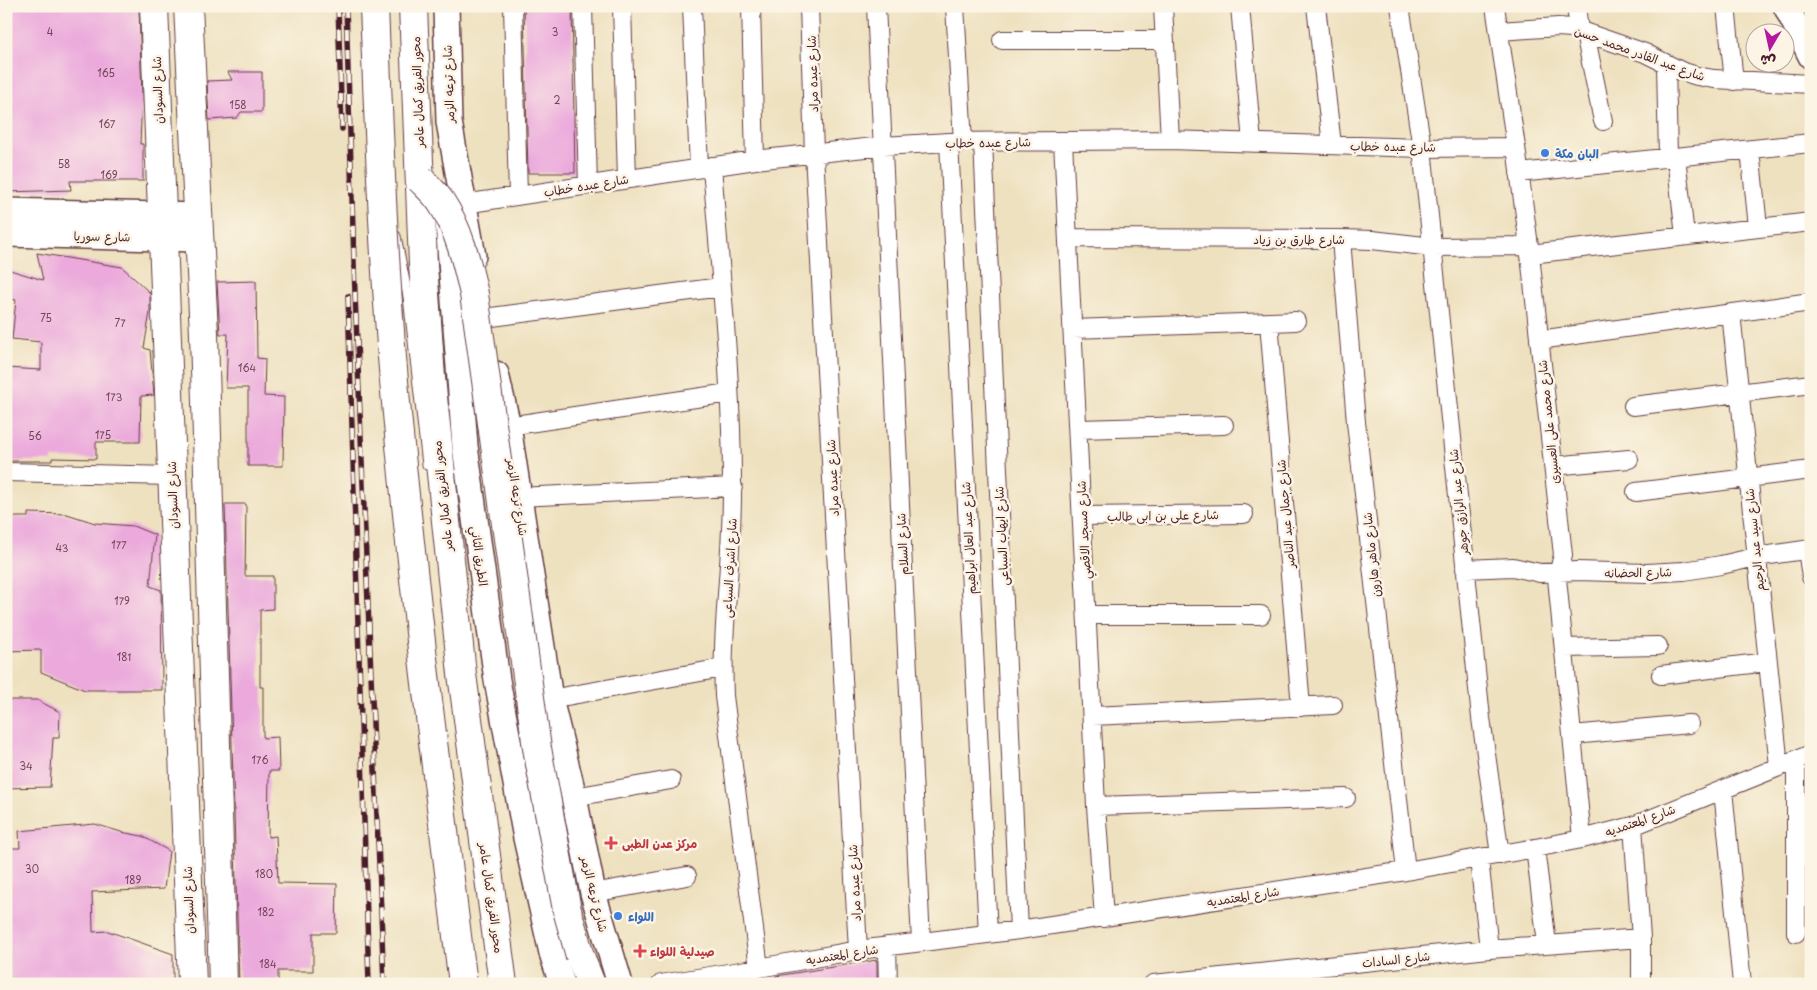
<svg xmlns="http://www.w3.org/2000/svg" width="1817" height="990" font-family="'Playpen Sans','Playpen Sans Arabic',sans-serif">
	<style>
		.building { fill: #eba9dc }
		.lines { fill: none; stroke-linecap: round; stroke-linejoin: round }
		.lane-casing { stroke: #633c41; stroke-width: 11 }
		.street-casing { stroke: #633c41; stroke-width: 20 }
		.secondary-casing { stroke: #633c41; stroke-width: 28 }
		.primary-casing { stroke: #633c41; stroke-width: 30 }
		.highway-casing { stroke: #633c41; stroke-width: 30 }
		.lane { stroke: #fff; stroke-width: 9 }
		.street { stroke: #fff; stroke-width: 18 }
		.secondary { stroke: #fff; stroke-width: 25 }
		.primary { stroke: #fff; stroke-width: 28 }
		.highway { stroke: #fff; stroke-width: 28 }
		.rail-casing { stroke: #4a1f2b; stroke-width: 5.5 }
		.rail { stroke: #fcf5e5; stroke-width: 4; stroke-dasharray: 11; stroke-linecap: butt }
		.highway-bridge-casing { stroke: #633c41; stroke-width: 30; stroke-linecap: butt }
		.highway-bridge { stroke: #fff; stroke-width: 28 }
		.shop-dot { fill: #3f7fe0; stroke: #fcf5e5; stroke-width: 2 }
		.health-dot { fill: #e0444e; stroke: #fcf5e5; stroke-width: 2 }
		.labels { text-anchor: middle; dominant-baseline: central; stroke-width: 5; stroke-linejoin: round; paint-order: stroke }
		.number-label { font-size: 10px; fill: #724257 }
		.street-label { font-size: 12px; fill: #4a1f2b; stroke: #fcf5e5 }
		.shop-label { font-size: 12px; font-weight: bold; fill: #366cbe; stroke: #fcf5e5; text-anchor: start }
		.health-label { font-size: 12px; font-weight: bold; fill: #be3a42; stroke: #fcf5e5; text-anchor: start }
	</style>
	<rect width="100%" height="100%" fill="#fcf5e5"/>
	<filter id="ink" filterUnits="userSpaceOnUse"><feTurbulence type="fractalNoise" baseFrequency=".02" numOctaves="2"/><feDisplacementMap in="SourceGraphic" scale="10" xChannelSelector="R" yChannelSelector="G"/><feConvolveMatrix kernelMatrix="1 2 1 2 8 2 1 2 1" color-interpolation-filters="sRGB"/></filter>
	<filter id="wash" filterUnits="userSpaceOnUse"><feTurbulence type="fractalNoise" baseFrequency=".0096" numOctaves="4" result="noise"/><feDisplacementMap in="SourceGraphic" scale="20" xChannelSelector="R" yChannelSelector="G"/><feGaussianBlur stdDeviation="1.12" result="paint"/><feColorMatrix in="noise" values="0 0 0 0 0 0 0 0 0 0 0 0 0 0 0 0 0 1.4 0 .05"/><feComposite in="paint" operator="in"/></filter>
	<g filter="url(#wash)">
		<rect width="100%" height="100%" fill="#eee1c0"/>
		<g id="blocks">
			<path class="building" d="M6,6H131L139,10L142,96L140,144H143V181H70L71,190L6,192Z
				M524,6H572L575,173H528Z
				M228,72H262V112H241L237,118L209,120L207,81L232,80Z
				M37,253L122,267L150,293V312L144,348L150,350L154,395L141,396L140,442H96V459L52,458V461H6V368L41,370V342L12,339L16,300L6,298V287L10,270L43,280Z
				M256,281L257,358L265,359L264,396L284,397L283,466H248V388H226L228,334H220L217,282Z
				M225,504H246L245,576H273V609L260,610V687H263V738L278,737L279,771H269L268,837L276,836L278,883L337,884L336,933H313V971H278V984H239Z
				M28,513L67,514L95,523L133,526L155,535L150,586L161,590L162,690H85L41,672V650L6,651V517H28Z
				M6,700H37L60,712L59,738H53L50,787L6,788Z
				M95,824L121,832L142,836L169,851L164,889L92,892L93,932L108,931L173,954V984H6V848H20L19,831Z
				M877,960V984H776V976Z"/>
		</g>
	</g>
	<g filter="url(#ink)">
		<use href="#blocks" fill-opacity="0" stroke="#633c41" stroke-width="1"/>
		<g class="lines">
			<g class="lane-casing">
				<path id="lane" d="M396,236L408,297L427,465"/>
			</g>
			<g class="street-casing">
				<path id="street" d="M513,6L518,196
					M583,6L588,185
					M622,6L627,179
					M692,6L699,168
					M751,6L755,160
					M809,6L814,153L858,950
					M876,6L921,942
					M955,6L963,142
					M1163,6L1170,140
					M1240,6L1252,143
					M1316,6L1332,145
					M1400,6L1422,148L1481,718L1500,855
					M1495,6L1516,147L1529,246L1563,555L1557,578L1582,839
					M1576,6L1579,30
					M1726,6L1734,81
					M1499,31L1558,27L1572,28L1645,53L1681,71L1697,76L1714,79L1811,84
					M1585,33L1603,121
					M1002,40H1165
					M1666,64L1668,158
					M1063,141L1096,806L1104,918
					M949,142L988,934
					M983,142L1019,930
					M1750,150L1758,227
					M1676,157L1685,236
					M712,166C720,272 732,378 732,484C733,555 721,626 724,696L759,968
					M1519,173L1811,143
					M464,204L755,160L883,146L949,142L1170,140L1422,148L1516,147
					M1068,238L1341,239L1372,240L1433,247L1529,246
					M1341,239L1356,422L1406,871
					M1530,254L1811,222
					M1731,313L1779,766
					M484,318L721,287
					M1269,322L1301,707
					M1073,329L1296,321
					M1539,340L1811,302
					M1633,406L1811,384
					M508,426L729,393
					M1079,429L1224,425
					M1553,466L1629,459
					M6,472L171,476
					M1636,492L1811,470
					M518,497L733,487
					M1082,516L1244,514
					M1807,549L1811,577
					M1465,569L1513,567L1540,573L1577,571L1647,573L1684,571L1721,565L1756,557L1811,549
					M1087,615H1261
					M1564,648L1658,646
					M1661,675L1767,662
					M550,699L723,668
					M1092,716L1333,705
					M1573,735L1689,724
					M1723,790L1742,984
					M574,797L671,780
					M1096,806L1346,798
					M1633,826L1641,938V984
					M1535,848L1547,944
					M1479,859L1489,949
					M593,893L687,876
					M1796,933V759
					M887,946L888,984
					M661,984L759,968L858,950L1019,930L1406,871L1535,848L1582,839L1633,826L1811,754
					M1153,984L1489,949L1641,938"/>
			</g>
			<g class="secondary-casing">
				<path id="secondary" d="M446,6L449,122L473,256
					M1786,6L1811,56
					M6,211L197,216
					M448,221L465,446L497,680L526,838L552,953L562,984
					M6,234L198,239
					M496,374L508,426L550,699L574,797L593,893L620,984"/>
			</g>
			<g class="primary-casing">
				<path id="primary" d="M154,6L192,984
					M188,6L204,334L223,984"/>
			</g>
			<g class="highway-casing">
				<path id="highway" d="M413,6L423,265L431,378L462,674L503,984
					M580,956L591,984"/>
			</g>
			<use href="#lane" class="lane"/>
			<use href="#street" class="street"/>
			<use href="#secondary" class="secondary"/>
			<use href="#primary" class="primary"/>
			<use href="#highway" class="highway"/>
			<g class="rail-casing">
				<path id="rail" d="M338,6L342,129
					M346,6L355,294L384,984
					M348,296L369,984"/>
			</g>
			<use href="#rail" class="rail"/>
			<g class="highway-bridge-casing">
				<path id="highway-bridge" d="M374,6C379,131 383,256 394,381C412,582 438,783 463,984
					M420,179C427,186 436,194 441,202C459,229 467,263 474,294L537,748L567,910L580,956"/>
			</g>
			<use href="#highway-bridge" class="highway-bridge"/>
		</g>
	</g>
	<g class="shop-dot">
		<circle cx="1545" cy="153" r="5"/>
		<circle cx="618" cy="916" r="5"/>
	</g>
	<g class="health-dot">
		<path d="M608.5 835.5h5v5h5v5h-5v5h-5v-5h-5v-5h5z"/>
		<path d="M637.5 943.5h5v5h5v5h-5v5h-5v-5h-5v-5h5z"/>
	</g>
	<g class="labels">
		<g class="number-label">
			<text x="50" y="31">4</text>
			<text x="555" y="31">3</text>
			<text x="106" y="72">165</text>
			<text x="557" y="99">2</text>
			<text x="238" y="104">158</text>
			<text x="107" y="123">167</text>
			<text x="64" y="163">58</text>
			<text x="109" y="174">169</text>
			<text x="46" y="317">75</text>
			<text x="120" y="322">77</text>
			<text x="247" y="367">164</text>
			<text x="114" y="396">173</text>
			<text x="103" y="434">175</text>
			<text x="35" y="435">56</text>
			<text x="119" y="544">177</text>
			<text x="62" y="547">43</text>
			<text x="122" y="600">179</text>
			<text x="124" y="656">181</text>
			<text x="260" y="759">176</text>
			<text x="26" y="765">34</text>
			<text x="32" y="868">30</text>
			<text x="264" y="873">180</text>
			<text x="133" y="879">189</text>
			<text x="266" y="911">182</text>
			<text x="268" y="963">184</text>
		</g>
		<g class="street-label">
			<text transform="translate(1640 53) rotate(20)">شارع عبد القادر محمد حسن</text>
			<text transform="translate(812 74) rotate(-92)">شارع عبده مراد</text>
			<text transform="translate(448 84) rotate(-92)">شارع ترعه الزمر</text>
			<text transform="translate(157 90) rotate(-92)">شارع السودان</text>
			<text transform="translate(417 92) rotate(-92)">محور الفريق كمال عامر</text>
			<text transform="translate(988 142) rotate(-1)">شارع عبده خطاب</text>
			<text transform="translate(1393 146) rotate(1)">شارع عبده خطاب</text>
			<text transform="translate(586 185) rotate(-9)">شارع عبده خطاب</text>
			<text transform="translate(102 236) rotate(1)">شارع سوريا</text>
			<text x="1299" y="239">شارع طارق بن زياد</text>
			<text transform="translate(1548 422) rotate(-96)">شارع محمد على العسيرى</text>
			<text transform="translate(832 478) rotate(-93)">شارع عبده مراد</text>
			<text transform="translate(172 495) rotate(-92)">شارع السودان</text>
			<text transform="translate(442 496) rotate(-96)">محور الفريق كمال عامر</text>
			<text transform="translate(518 497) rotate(81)">شارع ترعه الزمر</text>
			<text transform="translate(1458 502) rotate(-96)">شارع عبد الرازق جوهر</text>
			<text transform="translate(1285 514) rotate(-95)">شارع جمال عبد الناصر</text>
			<text transform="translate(1163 515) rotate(-1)">شارع على بن ابى طالب</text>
			<text transform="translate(1083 530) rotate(-93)">شارع مسجد الاقصي</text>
			<text transform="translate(1001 536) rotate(-93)">شارع ايهاب السباعى</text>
			<text transform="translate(968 538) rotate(-93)">شارع عبد العال ابراهيم</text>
			<text transform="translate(1754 540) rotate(-96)">شارع سيد عبد الرحيم</text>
			<text transform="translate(902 544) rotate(-93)">شارع السلام</text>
			<text transform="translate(1371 555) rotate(-96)">شارع ماهر هارون</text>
			<text transform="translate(480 556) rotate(82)">الطريق الثاني</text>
			<text transform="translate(729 568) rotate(-87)">شارع اشرف السباعى</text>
			<text transform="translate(1638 572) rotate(-1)">شارع الحضانه</text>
			<text transform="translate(1640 820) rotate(-19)">شارع المعتمديه</text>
			<text transform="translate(854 883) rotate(-93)">شارع عبده مراد</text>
			<text transform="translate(595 894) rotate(76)">شارع ترعه الزمر</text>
			<text transform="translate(1243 896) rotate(-9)">شارع المعتمديه</text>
			<text transform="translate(492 898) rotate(82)">محور الفريق كمال عامر</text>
			<text transform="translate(188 900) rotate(-92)">شارع السودان</text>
			<text transform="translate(842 954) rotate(-9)">شارع المعتمديه</text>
			<text transform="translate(1396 959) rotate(-6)">شارع السادات</text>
		</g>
		<g class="shop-label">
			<text x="1555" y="153">البان مكة</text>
			<text x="628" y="916">اللواء</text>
		</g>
		<g class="health-label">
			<text x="622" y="843">مركز عدن الطبى</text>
			<text x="650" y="951">صيدلية اللواء</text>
		</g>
	</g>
	<rect width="1817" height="990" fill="none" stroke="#fcf5e5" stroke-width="25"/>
	<g transform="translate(1770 48) rotate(189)"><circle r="24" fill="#fcf5e5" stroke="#b59f9b"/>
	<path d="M0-4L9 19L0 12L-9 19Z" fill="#b5179e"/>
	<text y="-8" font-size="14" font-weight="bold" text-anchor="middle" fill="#4a1f2b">ش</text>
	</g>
</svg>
